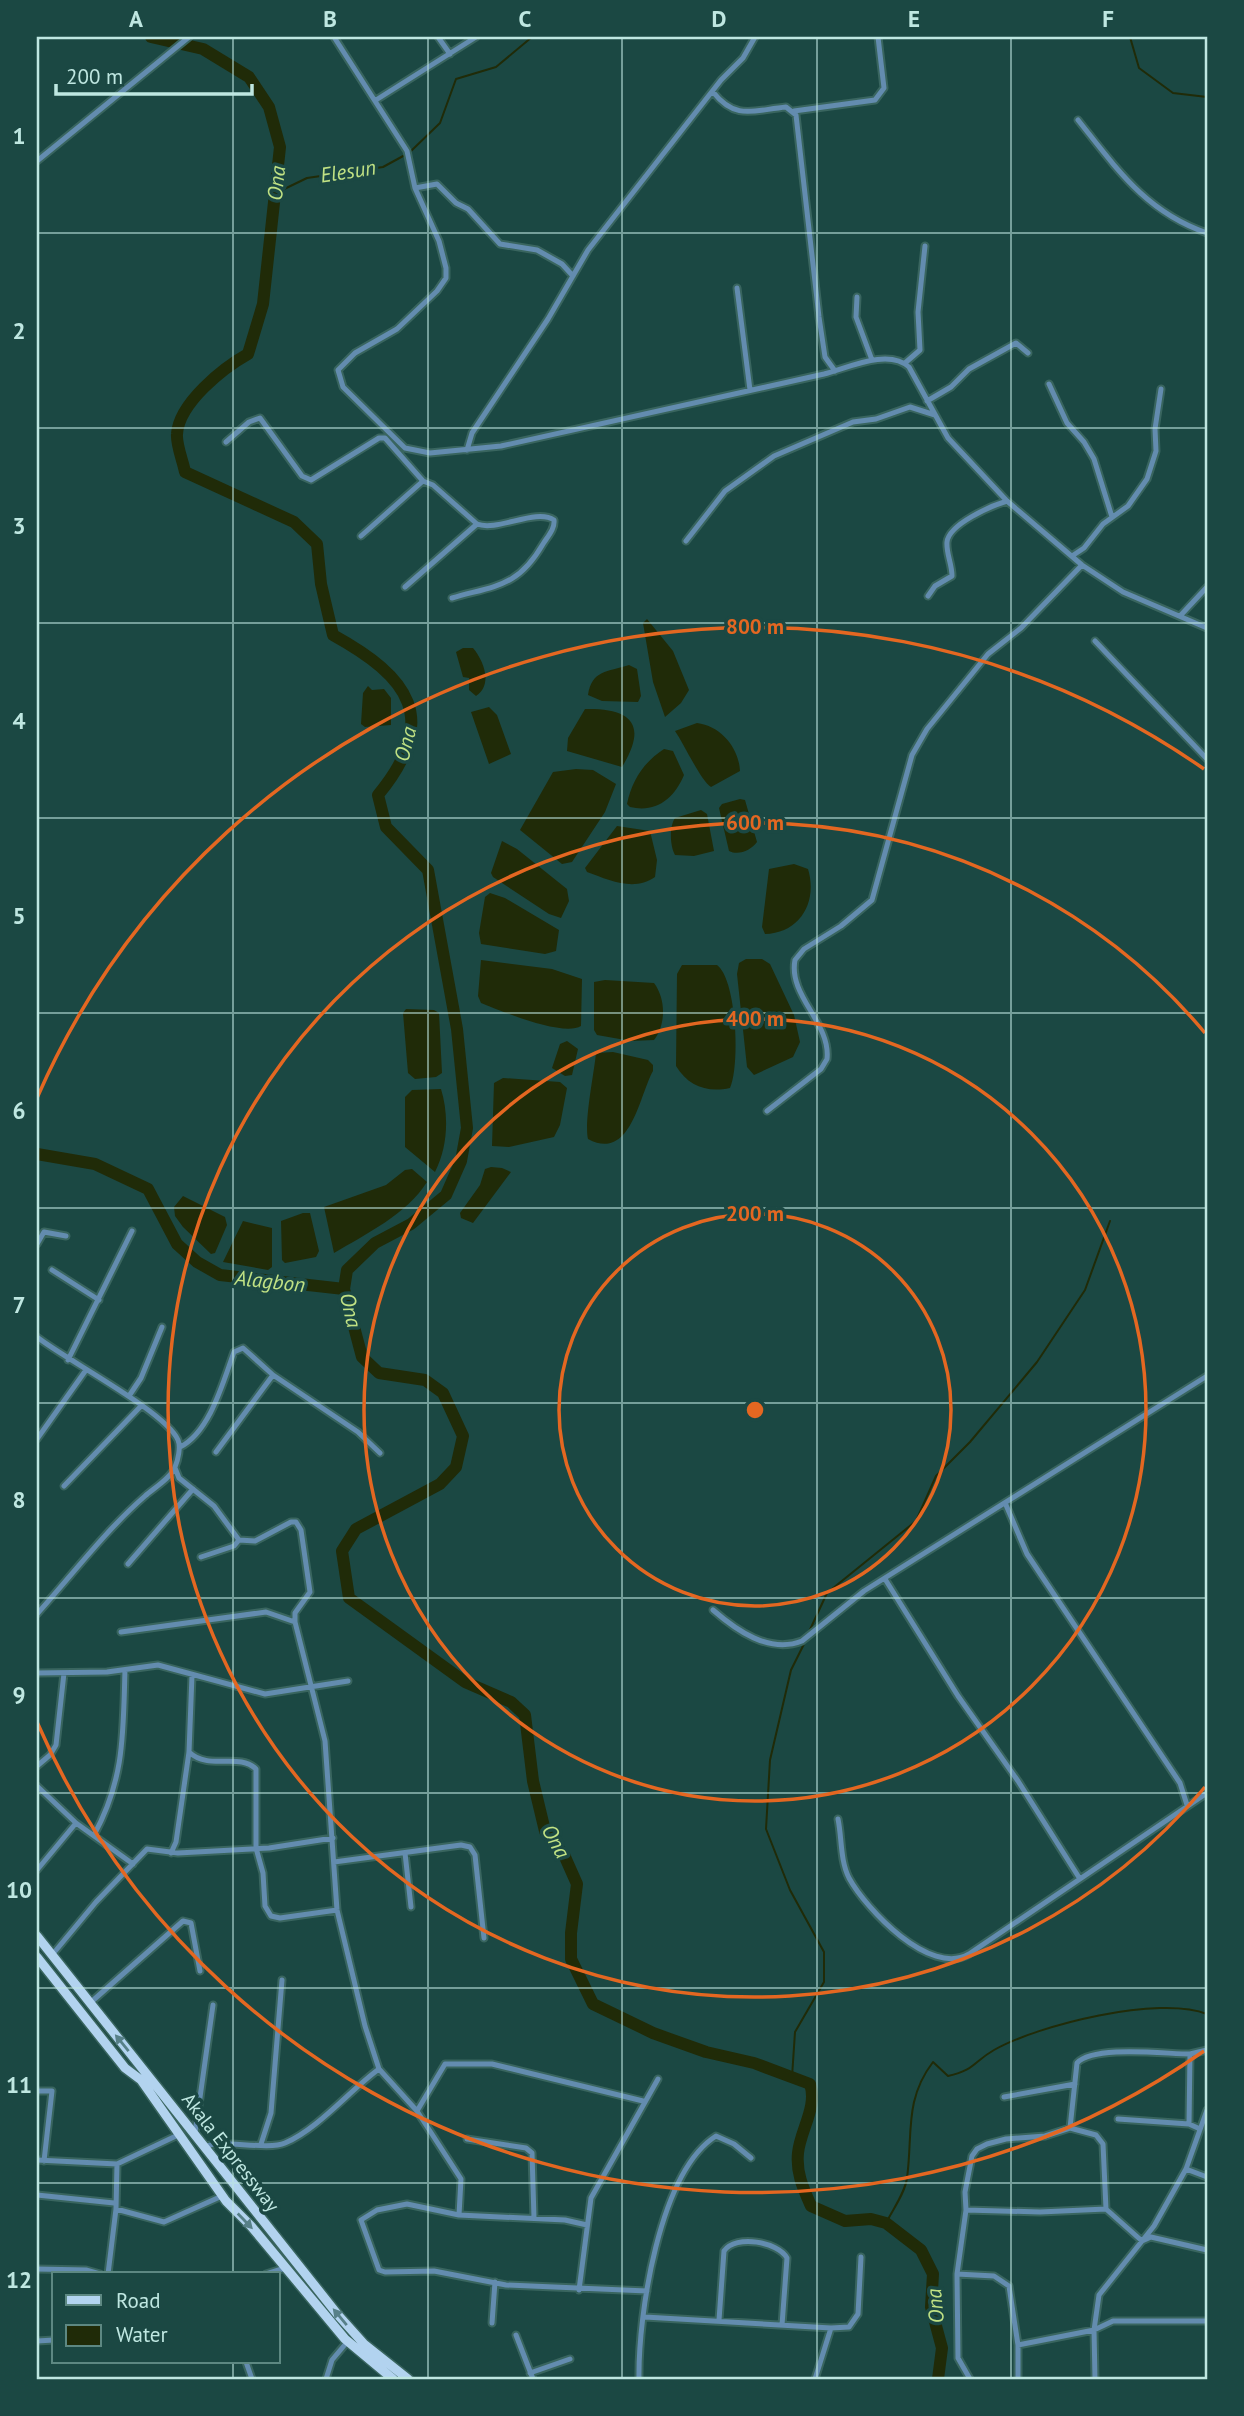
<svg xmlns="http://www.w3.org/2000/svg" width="1244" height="2416" font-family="'PT Sans',sans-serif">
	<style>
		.water { fill: #202b08 }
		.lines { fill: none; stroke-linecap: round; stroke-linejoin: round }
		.stream { stroke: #202b08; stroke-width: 2 }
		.river { stroke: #202b08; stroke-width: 12 }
		.street-casing { stroke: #39655f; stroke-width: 9 }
		.primary-casing { stroke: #39655f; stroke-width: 12 }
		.street { stroke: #638caf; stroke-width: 5 }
		.primary { stroke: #b2d3ef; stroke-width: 9 }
		.oneway { fill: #578088 }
		.grid { fill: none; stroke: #bfe7e1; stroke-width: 2; stroke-opacity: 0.55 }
		.ring { fill: none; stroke: #e46721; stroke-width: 3.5 }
		.labels { text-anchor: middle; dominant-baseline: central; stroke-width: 7; stroke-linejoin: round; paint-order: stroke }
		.street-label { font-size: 19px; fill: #bfe7e1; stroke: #1b4843 }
		.water-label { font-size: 21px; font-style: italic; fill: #c1e284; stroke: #1b4843 }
		.centre { fill: #e46721; stroke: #1b4843; stroke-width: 3.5 }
		.ring-label { font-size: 21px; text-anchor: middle; font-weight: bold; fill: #e46721; stroke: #1b4843; stroke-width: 7; stroke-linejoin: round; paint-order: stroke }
		.neatline { fill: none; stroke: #bfe7e1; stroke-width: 2.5 }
		.grid-label { font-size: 23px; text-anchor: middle; font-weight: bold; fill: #bfe7e1 }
	</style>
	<rect width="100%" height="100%" fill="#1b4843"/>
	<path class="water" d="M647,619L673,651L689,690L681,703L665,717L653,682L643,623Z
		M463,648H473C484,661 493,685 476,696L469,690V678L463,677L456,652Z
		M629,665L637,669L641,696L638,702L602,701L588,695C592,670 607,672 629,665Z
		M368,686L372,690L384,689L391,698V725L365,727L361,724L363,693Z
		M489,707L497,715L511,754L489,764L471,712Z
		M585,709C632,708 648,725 622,767L567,751L568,738Z
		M697,723C721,726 739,748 740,771L711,787C701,781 684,744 675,731Z
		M664,749L673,751L684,775C674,799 656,813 630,807L627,804C632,780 644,762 664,749Z
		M576,769L593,770L616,784L605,812L572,862L562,864L520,830L553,772Z
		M740,799L745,800L757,842C751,850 739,856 729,851L719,808L722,804Z
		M701,810L707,814L714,851L694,856L675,855C670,846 669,827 675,818Z
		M617,826L650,831L657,860L655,877C634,892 609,880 587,872L585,868Z
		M502,841L517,849L567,889L569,901L561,918L549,914L493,877L491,873Z
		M794,864L808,869C818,902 800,933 765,934L762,927L769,869Z
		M490,893L505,898L559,930L556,951L545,954L481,944L479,933L485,897Z
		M746,959H762L770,964L794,1015L800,1042L793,1057L754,1075L747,1067L737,974L739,963Z
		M481,960L552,969L582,979L581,1026C563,1037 501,1011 481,1003L478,996Z
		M682,965H717C737,980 740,1066 730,1088C707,1093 688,1086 676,1066L677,974Z
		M605,980L654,983C666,999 666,1025 654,1040L631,1041L597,1035L594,1030V982Z
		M406,1009L434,1010L439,1013L442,1073L436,1077L415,1079L408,1073L403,1013Z
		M567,1041L578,1049L572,1075L565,1076L552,1068L560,1044Z
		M613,1052L648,1060L653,1065V1071C639,1096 631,1162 588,1139C584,1122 594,1074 596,1053Z
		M503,1078L560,1082L567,1088L560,1125L554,1137L509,1147L492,1146L494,1083Z
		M441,1089C449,1115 448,1147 435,1172L405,1147V1097L412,1090Z
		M491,1167L502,1168L511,1172L473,1223L461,1218L460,1213L480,1185L485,1169Z
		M412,1169L427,1182C407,1214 366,1234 334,1253L324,1207L386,1185L405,1170Z
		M183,1196L225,1217L227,1225L215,1253L211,1254L183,1227L175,1216L174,1207Z
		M303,1213H310L319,1251L316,1257L285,1263L282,1260L281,1221Z
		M243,1221L272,1228V1267L268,1270L223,1262Z"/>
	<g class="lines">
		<path class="stream" d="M1130,37L1139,68L1173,93L1207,97
			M410,152L440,123L456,79L496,67L532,37
			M276,193L307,178L383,167L405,155
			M808,1634L827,1593L916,1521L936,1476L970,1442L1037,1362L1085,1290L1110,1221
			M792,2077L795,2032L824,1982V1952L790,1890L766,1829L770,1760L791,1670L805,1642
			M886,2223C893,2209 905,2193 907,2178C913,2134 904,2100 933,2062L948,2076C975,2070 973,2062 994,2050C1038,2025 1159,1995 1207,2014"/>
		<path class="river" d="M151,37L203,49L249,77L269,107L280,147L263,304L248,354C223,368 179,403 177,434C176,445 183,461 185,472L294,522L317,544L321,584L333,635C409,677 441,719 378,795L386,827L428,870L457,1029L467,1128L461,1161L446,1195L411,1224L375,1243L347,1270L344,1289L362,1357L379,1373L425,1380L443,1393L463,1436L456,1467L440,1484L356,1529L342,1551L349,1598L465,1682L511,1702L525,1715L533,1781L545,1831L565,1857L577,1884L571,1933V1959L593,2004L653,2033L706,2052L754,2063L810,2084C818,2106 800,2131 798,2153C796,2173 803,2188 811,2206L845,2221L871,2219L886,2223L921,2250L933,2274L931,2307L942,2348L938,2379
			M37,1154L95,1164L148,1189L177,1244L197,1262L220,1275L344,1289"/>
		<g class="street-casing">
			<path id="street" d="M334,37L407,151L415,188L439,241L446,268V278L437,291L397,329L355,353L338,370L343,387L405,448L430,453L501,446L824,374C848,368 888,348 909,367L948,438L1007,501L1082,565L1123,592L1207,628
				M438,37L450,54
				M713,92C736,121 754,110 786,107L796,115L819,317L825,357L835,371
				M376,100L476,37
				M794,111L875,100L884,88L878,37
				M1078,120C1117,169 1146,212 1207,233
				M37,161L189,37
				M415,188L437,184L456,203L468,209L500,244L537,250L562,264L573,276
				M737,288L750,390
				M857,297L856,317L872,360
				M905,363L920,350L918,312L925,246
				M1049,384L1067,423L1084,442L1094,459L1112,517
				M927,401L951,387L969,369L1016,343L1028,353
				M226,442L249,422L260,418L302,476L311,480L379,438H385L423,481L433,485L477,524C497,532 536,508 554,520C555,529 548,536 543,544C518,587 497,585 452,598
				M467,450L472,433L548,319L588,250L721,80L743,58L755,37
				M361,536L423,481
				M686,541L725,491L774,456L853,422L876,419L910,407L935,415
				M1072,556L1084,548L1103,524L1128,506L1147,479L1156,451L1155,429L1161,389
				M405,587L477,524
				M928,596L935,586L952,576C952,564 946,553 947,542C949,524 991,506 1007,501
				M1180,616L1207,587
				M1095,641L1207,759
				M767,1111L821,1069L827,1059C831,1023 788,996 795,960L804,949L841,926L872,900L912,755L927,729L988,654L1021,628L1082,565
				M37,1244L44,1232L66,1236
				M52,1270L99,1300
				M37,1337C66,1360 165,1411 178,1440C181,1447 178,1460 175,1467C171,1478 154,1488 145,1496C105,1531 73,1574 37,1614
				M68,1360L132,1231
				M129,1396L141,1378L162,1327
				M37,1439L86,1370
				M180,1447C210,1432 223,1382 234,1352L243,1348L273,1375L358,1432L380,1453
				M216,1452L273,1375
				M175,1468L179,1478L214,1506L239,1540L255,1541L291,1522H296L301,1530L310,1592L295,1613V1622L325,1741L337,1910L365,2026L379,2069L417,2111L461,2179L459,2215
				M64,1486L141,1406
				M1006,1505L1027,1554L1180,1783L1187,1805
				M201,1557L234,1546L239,1540
				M128,1564L193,1489
				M885,1579L958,1696L1018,1781L1080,1879
				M713,1610C736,1630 769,1654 802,1641L864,1591L1207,1376
				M121,1632L266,1612L295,1622
				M37,1673L107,1672L158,1665L265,1694L348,1681
				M189,1752C209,1771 239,1752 256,1769V1848L263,1873L265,1906L271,1916L280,1918L337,1910
				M37,1766L50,1755L56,1745L64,1673
				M37,1786L76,1823L133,1864
				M838,1819C842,1838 840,1860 849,1878C866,1909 930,1977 969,1954L1207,1793
				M94,1835C125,1778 123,1733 125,1670
				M171,1853L176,1842L189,1752L192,1675
				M405,1853L411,1907
				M334,1862L461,1845L470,1847L475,1855L484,1938
				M37,1870L76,1823
				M52,1955L96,1902L147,1849L178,1853L269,1848L333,1838
				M90,2003L183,1921L191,1923L200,1971
				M1190,2054L1207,2050
				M37,2091H52L44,2161
				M1004,2097L1075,2084
				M417,2111L445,2064H492L643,2101
				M1118,2119L1189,2124L1200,2129
				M1070,2128L1077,2063C1094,2045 1165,2054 1190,2054L1189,2124
				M195,2133L213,2005
				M467,2139L526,2148L532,2153L534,2218
				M261,2144L271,2113L282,1980
				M206,2147C216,2138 267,2151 285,2143C318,2129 350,2090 379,2069
				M37,2160L117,2164L116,2209L108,2274
				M117,2164L178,2135
				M1186,2169L1207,2177
				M37,2195L114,2203
				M116,2209L164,2222L222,2196
				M966,2210L1040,2212L1106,2209L1142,2241L1151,2237L1207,2250
				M587,2225L565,2220L459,2215L407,2204L377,2210L361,2220L379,2270L385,2272L434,2271L506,2285L647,2291
				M37,2269L86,2270L100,2274
				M266,2274L285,2268
				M957,2274L958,2358L970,2379
				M579,2290L591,2198L658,2079
				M645,2317L831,2328L815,2379
				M719,2320L724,2251C736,2234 778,2242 787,2258L782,2325
				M492,2323L495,2282
				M831,2328L849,2327L858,2314L861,2257
				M516,2335L533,2379
				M37,2341L54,2340
				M1018,2345L1094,2330L1113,2321H1207
				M246,2362L252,2379
				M530,2373L570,2359
				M326,2379L332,2360L348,2341
				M639,2379C638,2316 659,2172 716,2136L734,2144L751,2158
				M1018,2379V2345L1009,2286L994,2276L957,2274L966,2210L965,2192L972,2156L977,2149L987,2144L1006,2139L1045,2136L1070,2128L1096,2135L1103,2144L1106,2209
				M1095,2379L1094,2330L1099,2295L1154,2226L1186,2169L1207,2110"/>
		</g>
		<g class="primary-casing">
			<path id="primary" d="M37,1936L338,2315L364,2344L408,2379
				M37,1957L125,2068L141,2080L226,2201L251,2226L345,2339L393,2379"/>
		</g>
		<use href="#street" class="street"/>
		<use href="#primary" class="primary"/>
	</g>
	<defs><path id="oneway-solid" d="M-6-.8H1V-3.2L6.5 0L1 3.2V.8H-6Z" transform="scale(1.75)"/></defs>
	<g class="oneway">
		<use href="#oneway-solid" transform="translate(122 2043) rotate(-129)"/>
		<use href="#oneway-solid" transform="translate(245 2221) rotate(46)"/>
		<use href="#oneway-solid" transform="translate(340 2317) rotate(-130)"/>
	</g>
	<path class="grid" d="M233,37V2274M428,37V2379M622,37V2379M817,37V2379M1011,37V2379M37,233H1207M37,428H1207M37,623H1207M37,818H1207M37,1013H1207M37,1208H1207M37,1403H1207M37,1598H1207M37,1793H1207M37,1988H1207M37,2183H1207M233,2362V2379"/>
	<g class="ring">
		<circle cx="755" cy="1410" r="196"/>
		<circle cx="755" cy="1410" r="391"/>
		<path d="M1205 1787A587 587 0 1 1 1205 1033"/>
		<path d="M1204 2051A783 783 0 0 1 37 1722M37 1098A783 783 0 0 1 1204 769"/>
	</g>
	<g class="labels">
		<g class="street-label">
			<text transform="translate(231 2152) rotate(52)">Akala Expressway</text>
		</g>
		<g class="water-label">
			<text transform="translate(348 171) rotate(-9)">Elesun</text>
			<text transform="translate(276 183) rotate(-84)">Ona</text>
			<text transform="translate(405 744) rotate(-76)">Ona</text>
			<text transform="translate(270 1281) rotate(6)">Alagbon</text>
			<text transform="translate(351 1310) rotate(77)">Ona</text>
			<text transform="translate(556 1841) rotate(61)">Ona</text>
			<text transform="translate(935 2306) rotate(-95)">Ona</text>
		</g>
	</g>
	<circle cx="755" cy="1410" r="10" class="centre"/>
	<g class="ring-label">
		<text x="755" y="634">800 m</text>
		<text x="755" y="830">600 m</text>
		<text x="755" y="1026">400 m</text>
		<text x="755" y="1221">200 m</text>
	</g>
	<rect width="1244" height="2416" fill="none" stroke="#1b4843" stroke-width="77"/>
	<rect x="52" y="2272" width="228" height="91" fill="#1b4843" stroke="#5d8882" stroke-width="2"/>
	<rect x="66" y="2295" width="35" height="10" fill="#b2d3ef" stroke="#5d8882" stroke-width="2"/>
	<text x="116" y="2308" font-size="21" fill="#bfe7e1">Road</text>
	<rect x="66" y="2325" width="35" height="21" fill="#202b08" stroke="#5d8882" stroke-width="2"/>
	<text x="116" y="2342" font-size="21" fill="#bfe7e1">Water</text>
	<path d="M56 84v10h196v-10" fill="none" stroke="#bfe7e1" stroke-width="3.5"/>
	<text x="66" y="84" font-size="21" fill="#bfe7e1" stroke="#1b4843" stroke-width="5" paint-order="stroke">200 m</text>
	<rect x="38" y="38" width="1168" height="2340" class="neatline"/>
	<g class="grid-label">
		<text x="136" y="27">A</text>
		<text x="330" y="27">B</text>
		<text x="525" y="27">C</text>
		<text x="719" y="27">D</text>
		<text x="914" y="27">E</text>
		<text x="1108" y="27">F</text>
		<text x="19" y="144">1</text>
		<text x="19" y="339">2</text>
		<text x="19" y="534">3</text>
		<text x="19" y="729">4</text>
		<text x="19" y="924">5</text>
		<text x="19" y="1119">6</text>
		<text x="19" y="1313">7</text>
		<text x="19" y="1508">8</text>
		<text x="19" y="1703">9</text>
		<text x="19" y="1898">10</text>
		<text x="19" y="2093">11</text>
		<text x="19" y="2288">12</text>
	</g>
</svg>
